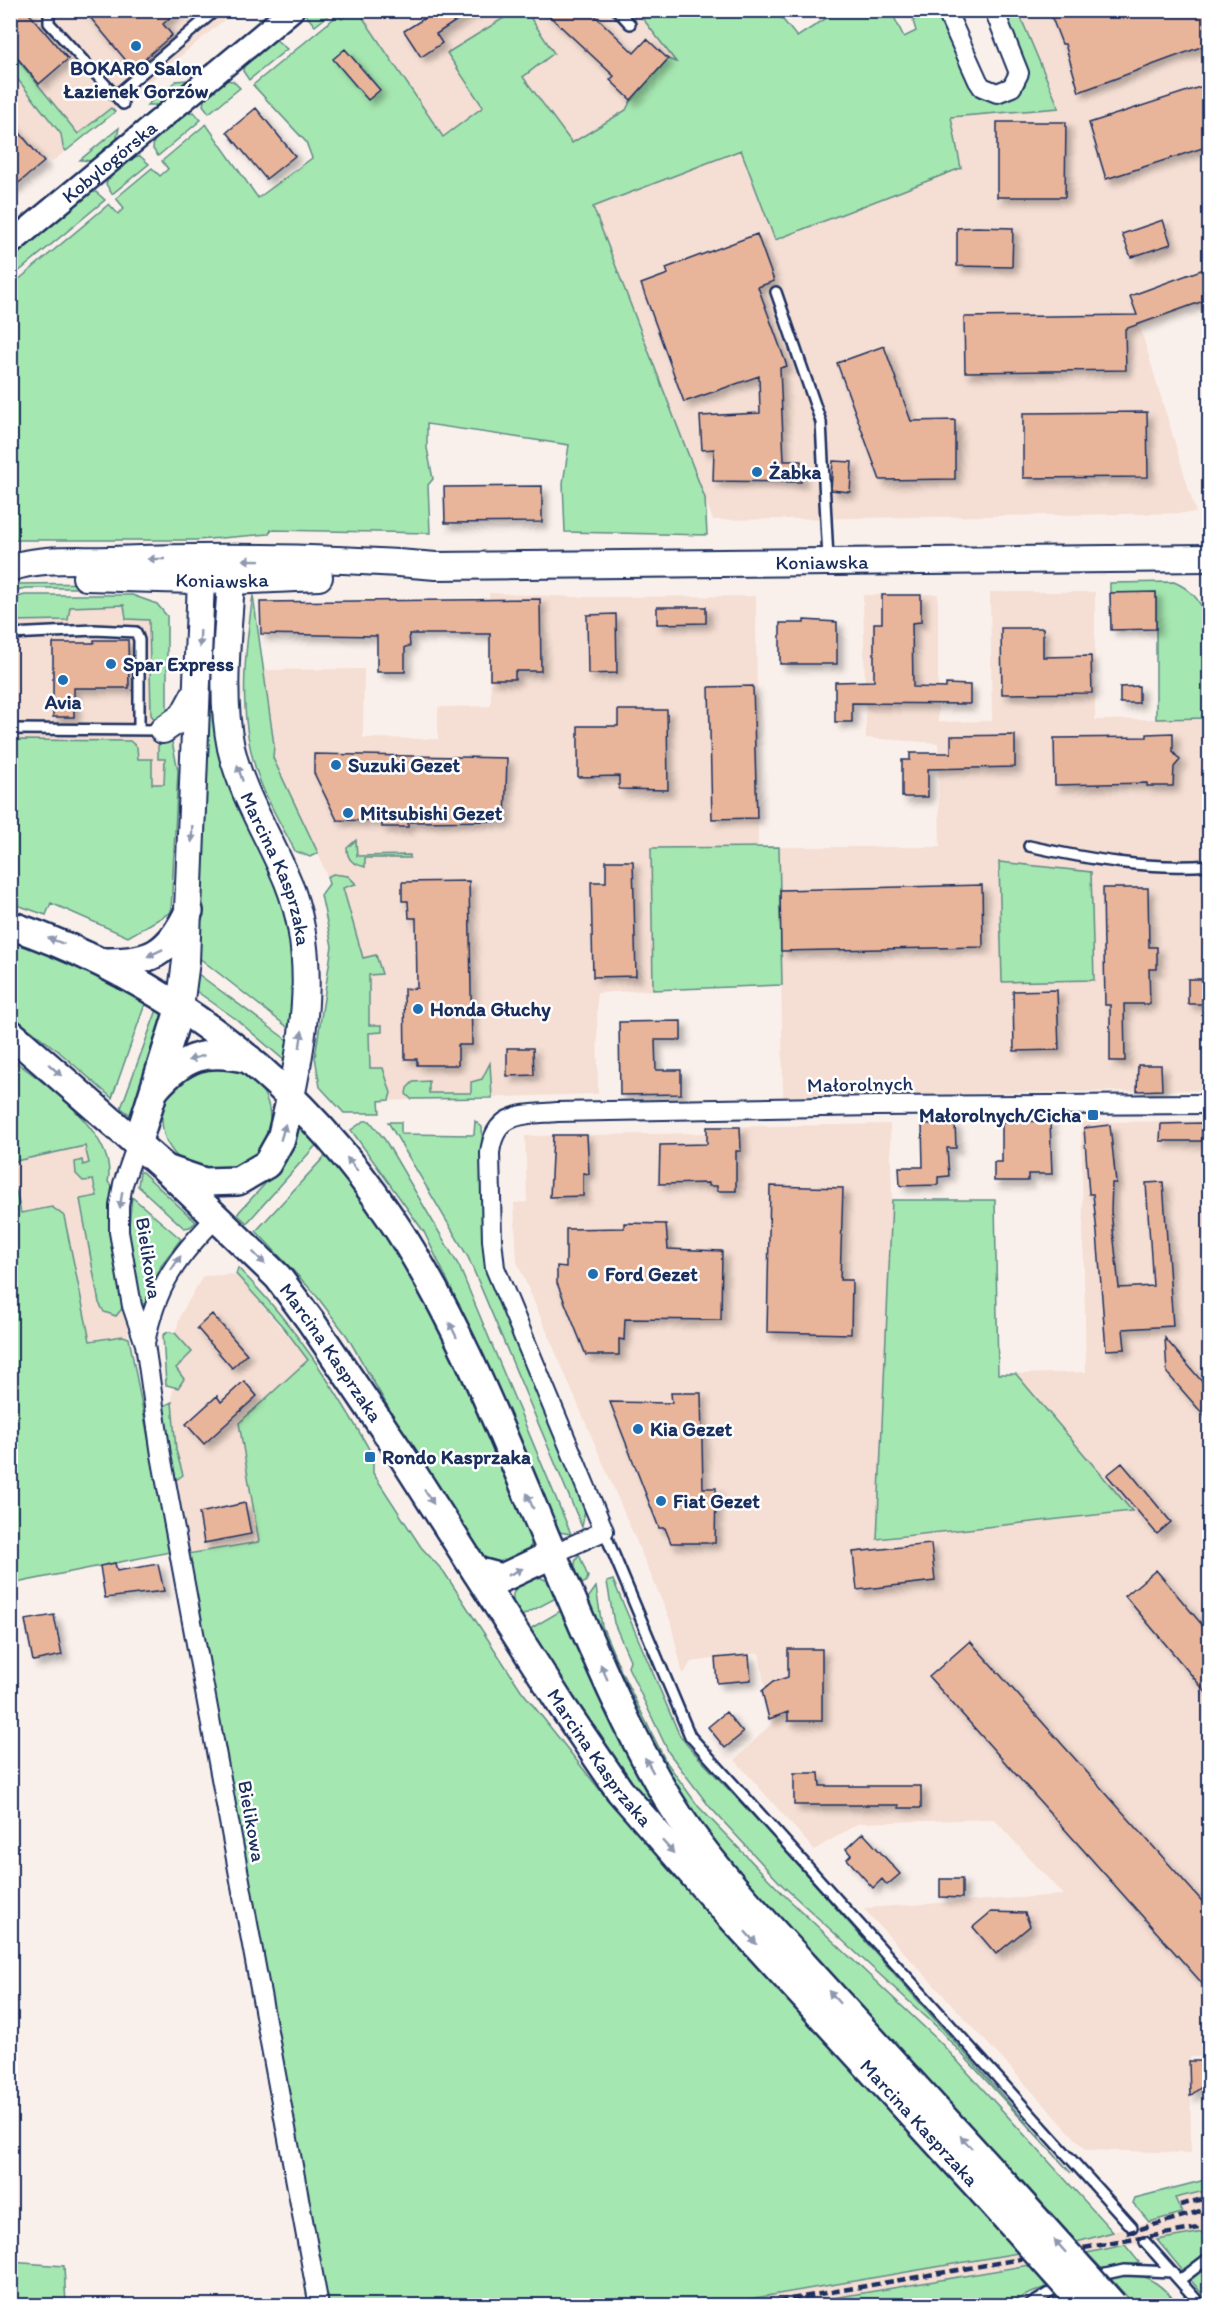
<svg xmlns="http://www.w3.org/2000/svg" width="1220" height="2316" font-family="Itim,sans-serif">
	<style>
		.built { fill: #f5ded3 }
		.green { fill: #a5e7b0; stroke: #608b87; stroke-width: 1.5 }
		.building { fill: #e8b59b; stroke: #1b2f5e; stroke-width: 1.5; filter: url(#shadow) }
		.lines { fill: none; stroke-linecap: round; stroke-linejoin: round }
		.service-casing { stroke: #1b2f5e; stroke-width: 14 }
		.minor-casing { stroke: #1b2f5e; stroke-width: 22 }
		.tertiary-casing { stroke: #1b2f5e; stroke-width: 27 }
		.secondary-casing { stroke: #1b2f5e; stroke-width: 30 }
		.primary-casing { stroke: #1b2f5e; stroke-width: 32 }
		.service { stroke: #fff; stroke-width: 9 }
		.minor { stroke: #fff; stroke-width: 18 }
		.tertiary { stroke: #fff; stroke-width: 22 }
		.secondary { stroke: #fff; stroke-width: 26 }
		.primary { stroke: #fff; stroke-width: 27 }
		.rail { stroke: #1b2f5e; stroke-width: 4.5; stroke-dasharray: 9 4.5; stroke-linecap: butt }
		.primary-bridge-casing { stroke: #1b2f5e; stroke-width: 32; stroke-linecap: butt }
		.primary-bridge { stroke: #fff; stroke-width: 27 }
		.oneway { fill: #8d97ae }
		.poi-dot { fill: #1f6fb2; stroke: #fff; stroke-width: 2 }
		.labels { text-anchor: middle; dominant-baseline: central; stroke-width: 5; stroke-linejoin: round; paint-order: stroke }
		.poi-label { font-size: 20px; font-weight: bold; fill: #1b2f5e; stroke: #fff; text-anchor: start }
		.street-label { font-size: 20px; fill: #1b2f5e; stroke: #fff }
	</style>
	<defs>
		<filter id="shadow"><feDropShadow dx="5.5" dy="5.5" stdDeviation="3" flood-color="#0004"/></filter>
	</defs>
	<rect width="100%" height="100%" fill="#faf0eb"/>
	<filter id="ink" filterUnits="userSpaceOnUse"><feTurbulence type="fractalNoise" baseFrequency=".0167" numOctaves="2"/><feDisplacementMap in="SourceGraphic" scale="12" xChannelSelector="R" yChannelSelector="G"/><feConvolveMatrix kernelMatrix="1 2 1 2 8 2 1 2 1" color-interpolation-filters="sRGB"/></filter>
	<g filter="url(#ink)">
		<path class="built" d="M11,11H235L66,151L52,162L48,158L11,190Z
			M361,11H776L741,150L775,240L951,117L1059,108L1018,11H1209V301L1140,327L1196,513L713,520L593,207L368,114Z
			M990,592H1095V720L1202,718L1205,843L1210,875L1209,1090L783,1096L779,847H940L938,743L866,738L863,595L938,594V722L992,721Z
			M489,593L575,597L756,596L758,847L651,849L653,990L597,993L598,1094L379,1101L360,1098L332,882L327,877L318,853L273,758L259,670L364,669L363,738L438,739V707L491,706Z
			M78,605H124V618L149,620L151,715L156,721L165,759L164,784H152L130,741L126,740L11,742L10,621L68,620L70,607Z
			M1209,1121L1210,2056L1190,2057L1191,2153L1086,2150L863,1908L1063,1895L994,1819L859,1823L814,1850L735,1760L771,1724L759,1653L691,1662L683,1675L670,1620L517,1262L514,1203L527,1202L525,1136L706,1133L707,1127L890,1124L892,1200L877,1538L1131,1510L1016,1374L1086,1372L1081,1122Z
			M90,1139L102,1198L129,1338L123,1336L90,1341L64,1216L52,1208L11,1215V1153Z
			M236,1274L308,1360L239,1423L259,1542L188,1554L176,1480L183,1475L176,1450L172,1402L175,1333L181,1314L203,1276Z
			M1209,2190V2231L1087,2253L1077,2242L1181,2213L1174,2198Z
			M1018,2253L1029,2265L792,2305L714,2306Z"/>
		<path class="green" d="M839,10L891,11L904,37L916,31L913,21L923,11H935L941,15L976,96C992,104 1012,99 1024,88L1027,75L1001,11H1018L1059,108L951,117L961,168L775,240L741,150L593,207L705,498L707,535L565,532L563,483L569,445L427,424V448L433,479L428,485L430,533L271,530L269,534L197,540H11L10,303L16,299L11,292V286L109,204L118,214L124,208L116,198L152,168L160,176L168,169L162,161L206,124L258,198L312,158L306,142L253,85L338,15L342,19L352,11H371L363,18L443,137L483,107L447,53L515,11H526L554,53L523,77L572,143L626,110L631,100L668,59L676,62L637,11H776L797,37Z
			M308,11V10L334,11L315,26L305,14Z
			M275,39L287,49L249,80L243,71L244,65Z
			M10,50L78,134L111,108L115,112L66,151L63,147L61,134L11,71Z
			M189,80L162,105H147L176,81Z
			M225,80L233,81L240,88L209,113L203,105L205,97Z
			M194,112L201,120L158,156L153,149L154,139L185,113Z
			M119,128L116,142L93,161L80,160Z
			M140,156L149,164L112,194L106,184C109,173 128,156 140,156Z
			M96,192L105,200L11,278V258L89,193Z
			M1174,582C1188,588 1201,599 1204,615H1209V718L1156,719V593H1110V583Z
			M115,583V588H25L11,592V585L13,584Z
			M25,595H132L157,604L167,616V714L156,721L151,715L149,620L126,619L124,605L70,607L68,620L11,621L10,599Z
			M253,595L274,745L273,758L318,853L310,857L295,851C283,828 269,805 260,781C237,722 244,656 253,595Z
			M216,599L219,600L217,689L287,909L296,963L290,1029L198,957L213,603Z
			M17,740L130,741L137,747L138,759H152V784H164L165,759H158V746L161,741L172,742L178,770L171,912L128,937L51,903L46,915L11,903L10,742Z
			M356,840L357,856L410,855V858H365V867C354,864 347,861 347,848Z
			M779,847L782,985L653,990L651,848Z
			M999,862L1091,872L1094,980L1002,982Z
			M333,874L348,876L356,884L343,888L363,958L376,955L382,974L369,975V1025H382V1032L369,1033L370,1068H383L391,1093L389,1100L379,1101L380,1113H344L320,1087L315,1057L332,946L321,895L329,884L327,877Z
			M10,938L80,965L144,999L145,1004L112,1098L57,1050L11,1015Z
			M198,974L287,1040L285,1061L236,1019L196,991Z
			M158,1007L164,1012L132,1116L121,1108Z
			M10,1058C46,1083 118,1135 108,1182L114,1188L109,1209L125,1305L116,1316L104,1312L99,1303L80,1199L97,1196L93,1180L83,1181L76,1174L75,1162L82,1160L83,1165L89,1163L85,1146L11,1162Z
			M490,1063L492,1098L411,1099L406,1094L407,1088L413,1082L429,1081V1093H471V1082L482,1079Z
			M162 1119a54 54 0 1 1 108 0a54 54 0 1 1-108 0Z
			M364,1121H370L385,1140L459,1266L571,1534L559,1532L551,1520L453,1292L424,1232L351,1130Z
			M475,1121L482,1127L485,1256L491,1282L585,1510L582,1527L468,1257L388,1122H401V1134L474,1135Z
			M299,1124L318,1143L247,1223L238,1215L239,1212L286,1161Z
			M327,1154C341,1171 358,1188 370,1207C438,1312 485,1426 533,1540C528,1558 503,1568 486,1565L406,1438L347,1336L315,1294L256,1231Z
			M140,1172H142L196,1222L190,1227L184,1228L138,1186Z
			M16,1191L21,1213L52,1207L64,1216L90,1341L123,1336L129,1338L170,1552L11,1584L10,1192Z
			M132,1197L181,1239L162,1264L145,1304H141L128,1235Z
			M892,1200H995L998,1374H1016L1132,1511L877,1539Z
			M238,1268C293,1322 335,1388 373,1456V1473L421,1547L444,1572L521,1690L607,1799L1018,2253L714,2305H327L188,1555H184L162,1407L172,1402L176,1450L183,1475L176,1480L188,1554L259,1542L239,1423L308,1360L284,1328L236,1274Z
			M168,1332L175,1333L192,1352L176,1368L184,1379L178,1388L166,1385L163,1335Z
			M579,1554L588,1577L586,1582L579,1585C575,1574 572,1564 579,1554Z
			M539,1577L550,1582L556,1598L522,1616L519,1615C505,1592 515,1584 539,1577Z
			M613,1580L679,1734L688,1746L771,1835L1071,2173L937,2027L782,1885L709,1806L669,1753L628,1667L630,1660L614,1623L607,1582Z
			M596,1587L602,1626L621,1671L665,1760L698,1806L783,1894L940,2042L1113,2232L1077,2242L1015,2173L1012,2175L743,1878C722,1852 701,1826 683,1798C644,1736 615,1668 586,1601Z
			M562,1610L564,1611L687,1847L625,1780L528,1630Z
			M1209,2179V2190L1175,2198L1182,2213L1149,2222L1133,2203L1135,2198Z
			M1209,2231V2302L1157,2240Z
			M1125,2245L1139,2262L1135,2265L1104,2271L1087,2253Z
			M10,2262L64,2266L66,2305H11Z
			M1029,2265L1047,2287L1024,2296L1010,2305H792Z
			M1125,2274C1150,2274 1163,2287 1179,2305H1130L1127,2302L1130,2300L1110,2278Z"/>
		<path class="building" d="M10,10H26L68,59L39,84L10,49Z
			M84,10H178L163,24L172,35L133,69Z
			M420,10H473L436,34L442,43L421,57L404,31L425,18Z
			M543,10H589L634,53L647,39L668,59L631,100L610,80L614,76Z
			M1049,10H1209V44L1079,92L1065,44H1062Z
			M345,49L380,90L368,100L333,59Z
			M1209,84V146L1106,179L1089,123Z
			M256,108L295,156L266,179L227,132Z
			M10,121L44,162L10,190Z
			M997,122H1066L1065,197H997Z
			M1163,220L1171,244L1131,257L1122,234Z
			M977,227L1013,228L1012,267L957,266V228Z
			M757,234L774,281L758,287L787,366L780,368L784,461H801V482L713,481L714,449L702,450L700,416L760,413L759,376L684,402L641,284L668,274L666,268Z
			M1209,267V299L1125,329L1126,370L965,372L964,317L1137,315L1130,296Z
			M884,346L911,421L955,420V479L880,480L837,363Z
			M1147,412L1148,477L1023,478V413Z
			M833,461L852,462L850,492L831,490Z
			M542,486V522L445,523L444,487Z
			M1156,592V629L1111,630L1110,593Z
			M882,595H921V622L912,623L913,687L946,688V684L970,685V704L852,703V722H835V682L874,681V623H882Z
			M540,599L541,671H515V679H490V634H409L410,646L405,647V672H377V636L261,634L260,602Z
			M657,607H706V623L657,624Z
			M616,614L617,673L588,674L587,615Z
			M804,620L837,622V664H780V623H804Z
			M1001,628H1043V657L1091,656L1092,693L1002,694Z
			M94,640H128L129,688H74V717H53V643H94Z
			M753,686L757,818L712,819L709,687Z
			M1139,686V703H1120V687Z
			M618,710H667L668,790L619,789V776L578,777V726H618Z
			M1173,733V752L1180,760L1174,767L1173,786H1147V783L1055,785L1054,738L1147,737V734Z
			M1015,735V767L928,769V797H902V760H910V753H951V736Z
			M314,754L507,758L505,821L408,822V827H382V821L337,820L314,773Z
			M606,861H633L636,976L593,977L591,882H606Z
			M469,881L472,1045H458V1065H417V1059H405L404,989L417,988L416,918H409L408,901H402V882Z
			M982,885L983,947L781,951L780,890Z
			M1103,888H1148L1149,947H1157V969H1149L1150,1004H1124L1125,1061H1110V1005H1105Z
			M1188,979H1207L1208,1004H1188Z
			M1057,990L1059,1050L1014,1051L1013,991Z
			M681,1021V1040H655L656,1070H681V1094L620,1095L619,1022Z
			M507,1048H533L534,1075L507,1076Z
			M1138,1065H1161L1162,1090L1137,1091Z
			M1050,1121L1052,1174H1028V1181H994V1162H1002V1122Z
			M955,1123L956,1148H947L949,1176L938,1177V1185L900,1186L899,1167H923L922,1124Z
			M1202,1123V1141H1160L1161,1124Z
			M1110,1125L1116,1183H1112L1111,1211L1119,1288L1153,1286L1146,1183L1163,1182L1173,1326L1123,1329L1125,1349L1106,1350L1097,1233L1093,1194H1089L1084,1128Z
			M707,1127H740L741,1151H736V1191H717V1186H708V1183L659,1184L660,1145L707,1144Z
			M553,1135H587L589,1174L583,1173V1196L550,1197Z
			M770,1186L843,1188L840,1280H852L851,1334L767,1332Z
			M624,1223L666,1224L668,1249L722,1251L721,1320L625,1319L624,1340L619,1339V1355H586L557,1283V1266L566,1267V1229L624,1228Z
			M212,1314L247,1354L232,1368L197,1328Z
			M1165,1338L1209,1390V1421L1167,1373Z
			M244,1381L257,1396L204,1444L186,1424L217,1396L221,1402Z
			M671,1393H701L703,1488H716L715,1543H671L665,1528H659L610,1402L672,1403Z
			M1122,1463L1171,1522L1157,1534L1107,1475Z
			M245,1503L251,1534L204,1543L199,1513Z
			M931,1544L935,1581L857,1590L853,1552Z
			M115,1563L117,1571L158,1564L164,1591L105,1598L100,1566Z
			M1156,1570L1209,1633V1696L1125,1596Z
			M54,1615L62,1655L33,1661L25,1620Z
			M970,1641L1209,1909V1991L929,1677Z
			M788,1649H822V1721H788V1712L769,1719L762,1691L773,1682L788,1677Z
			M749,1655L751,1680L717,1683L715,1658Z
			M726,1712L743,1733L725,1748L708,1727Z
			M794,1773H819L820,1786H921V1808H899V1805H794Z
			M863,1833L900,1874L887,1885L882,1879L873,1888L847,1859L851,1855L846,1849Z
			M940,1879H962V1898L940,1897Z
			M991,1912L1025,1913L1030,1926L996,1954L973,1927Z
			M1189,2061H1209V2081L1190,2096Z"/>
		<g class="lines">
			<g class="service-casing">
				<path id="service" d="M49,10V23L123,104
					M617,10L630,24
					M115,96L216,10
					M776,292L821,422L828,559
					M10,634L94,630L136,632L139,640V728
					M10,729L161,730
					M1029,846C1088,859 1148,870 1210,865
					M604,1531L690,1736L1132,2227
					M1145,2242L1202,2306
					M1092,2277L1124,2270L1172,2272
					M1180,2280L1210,2257
					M1028,2306L1061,2286"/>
			</g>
			<g class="minor-casing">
				<path id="minor" d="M946,10L978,81L982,87L997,93L1012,87L1019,73L994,10
					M137,1144L123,1184L119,1206V1232L132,1306L145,1344L161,1455L319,2306
					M145,1343C156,1286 177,1257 217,1217
					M553,1554L604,1531L495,1268L492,1240L490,1153C495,1111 523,1115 557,1112L875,1106L1210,1104"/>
			</g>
			<g class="tertiary-casing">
				<g id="tertiary">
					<path id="s1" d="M10,244L292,10"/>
				</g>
			</g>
			<g class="secondary-casing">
				<g id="secondary">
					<path id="s2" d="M10,568C42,557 78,561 111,560C218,556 328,557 436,566L1210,558"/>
					<path id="s3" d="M86,577L231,581L319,577"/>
					<path id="s4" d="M231,581C228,635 220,695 231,748C242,795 270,838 288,882C316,952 306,1026 291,1097"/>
					<path d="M163,730L183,716L196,692"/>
					<path d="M180,1007L186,961L201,580"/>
				</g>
			</g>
			<g class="primary-casing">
				<g id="primary">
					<path d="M10,925C166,978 299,1080 390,1217C462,1324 508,1449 558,1567C592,1646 624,1725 668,1799C705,1860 756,1912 804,1965C871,2038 938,2112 1005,2185"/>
					<path d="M102,962C150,963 168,955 189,911"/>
					<path d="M10,1033L166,1169L204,1182L238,1181L267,1164L281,1139L291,1097"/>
					<path d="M156,1088C185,1055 206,1049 249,1059"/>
					<path d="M137,1144L180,1007"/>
					<path id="s5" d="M166,1169L278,1277L310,1320L397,1448L562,1706L620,1791L711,1895L982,2191"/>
					<path d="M476,1571L502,1578L553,1554"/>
				</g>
			</g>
			<use href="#service" class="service"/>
			<use href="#minor" class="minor"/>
			<use href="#tertiary" class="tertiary"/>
			<use href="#secondary" class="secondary"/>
			<use href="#primary" class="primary"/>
			<path class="rail" d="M1180,2205L1210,2197
				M1127,2233L1210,2208
				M751,2306L1210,2226"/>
			<g class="primary-bridge-casing">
				<path id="primary-bridge" d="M1005,2185L1113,2305
					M982,2191L1085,2306"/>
			</g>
			<use href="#primary-bridge" class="primary-bridge"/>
		</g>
		<defs><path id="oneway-solid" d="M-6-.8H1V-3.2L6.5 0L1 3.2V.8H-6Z" transform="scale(1.5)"/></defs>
		<g class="oneway">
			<use href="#oneway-solid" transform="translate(156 559) rotate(-180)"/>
			<use href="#oneway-solid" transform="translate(251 560) rotate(-179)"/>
			<use href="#oneway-solid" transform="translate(200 639) rotate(92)"/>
			<use href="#oneway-solid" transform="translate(240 773) rotate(-108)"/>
			<use href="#oneway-solid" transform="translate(192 834) rotate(92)"/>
			<use href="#oneway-solid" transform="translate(56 941) rotate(-159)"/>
			<use href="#oneway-solid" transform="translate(155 953) rotate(155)"/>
			<use href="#oneway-solid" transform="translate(301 1039) rotate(-82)"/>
			<use href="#oneway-solid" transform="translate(196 1058) rotate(162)"/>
			<use href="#oneway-solid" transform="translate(55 1070) rotate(42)"/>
			<use href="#oneway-solid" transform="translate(283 1132) rotate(-74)"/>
			<use href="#oneway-solid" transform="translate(352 1164) rotate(-129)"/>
			<use href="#oneway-solid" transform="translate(121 1200) rotate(99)"/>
			<use href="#oneway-solid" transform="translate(259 1258) rotate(45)"/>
			<use href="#oneway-solid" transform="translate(176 1263) rotate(-56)"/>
			<use href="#oneway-solid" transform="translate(453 1330) rotate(-116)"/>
			<use href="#oneway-solid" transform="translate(429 1497) rotate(57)"/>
			<use href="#oneway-solid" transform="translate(530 1501) rotate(-113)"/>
			<use href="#oneway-solid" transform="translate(515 1572) rotate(-25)"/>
			<use href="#oneway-solid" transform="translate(604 1672) rotate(-114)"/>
			<use href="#oneway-solid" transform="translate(649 1765) rotate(-119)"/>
			<use href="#oneway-solid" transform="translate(668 1847) rotate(48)"/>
			<use href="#oneway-solid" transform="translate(751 1938) rotate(48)"/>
			<use href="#oneway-solid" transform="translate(834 1997) rotate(-132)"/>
			<use href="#oneway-solid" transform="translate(966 2142) rotate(-132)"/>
			<use href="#oneway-solid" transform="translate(1060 2246) rotate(-132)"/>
		</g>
	</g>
	<g class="poi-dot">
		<circle cx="136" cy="46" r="6"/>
		<circle cx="757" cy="472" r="6"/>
		<circle cx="111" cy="664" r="6"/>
		<circle cx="63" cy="680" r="6"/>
		<circle cx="336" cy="765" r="6"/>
		<circle cx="348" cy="813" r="6"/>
		<circle cx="418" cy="1009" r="6"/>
		<rect x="1087" y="1109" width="12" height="12" rx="3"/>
		<circle cx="593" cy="1274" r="6"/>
		<circle cx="638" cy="1429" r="6"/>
		<rect x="364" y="1451" width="12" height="12" rx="3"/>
		<circle cx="661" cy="1501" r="6"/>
	</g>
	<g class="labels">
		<g class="poi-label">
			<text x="136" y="68" text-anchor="middle">BOKARO Salon<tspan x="136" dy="23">Łazienek Gorzów</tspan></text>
			<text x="769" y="472">Żabka</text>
			<text x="123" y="664">Spar Express</text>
			<text x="63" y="702" text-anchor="middle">Avia</text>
			<text x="348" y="765">Suzuki Gezet</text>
			<text x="360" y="813">Mitsubishi Gezet</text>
			<text x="430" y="1009">Honda Głuchy</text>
			<text x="1081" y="1115" text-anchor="end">Małorolnych/Cicha</text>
			<text x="605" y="1274">Ford Gezet</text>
			<text x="650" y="1429">Kia Gezet</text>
			<text x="382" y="1457">Rondo Kasprzaka</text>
			<text x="673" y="1501">Fiat Gezet</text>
		</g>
		<g class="street-label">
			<text stroke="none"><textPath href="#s1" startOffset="129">Kobylogórska</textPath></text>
			<text stroke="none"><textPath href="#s2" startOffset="813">Koniawska</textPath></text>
			<text stroke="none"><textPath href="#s3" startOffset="136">Koniawska</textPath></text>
			<text stroke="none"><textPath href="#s4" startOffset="297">Marcina Kasprzaka</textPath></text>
			<text transform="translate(860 1084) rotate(-1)">Małorolnych</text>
			<text transform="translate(149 1258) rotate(81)">Bielikowa</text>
			<text stroke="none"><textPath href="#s5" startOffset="248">Marcina Kasprzaka</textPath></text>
			<text stroke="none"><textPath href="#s5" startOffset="734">Marcina Kasprzaka</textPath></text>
			<text transform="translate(252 1821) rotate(80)">Bielikowa</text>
			<text stroke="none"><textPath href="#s5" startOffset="1220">Marcina Kasprzaka</textPath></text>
		</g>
	</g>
	<rect width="1220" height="2316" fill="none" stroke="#fff" stroke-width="36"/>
	<rect x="18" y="18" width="1184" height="2280" fill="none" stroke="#1b2f5e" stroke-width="2" filter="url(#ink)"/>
</svg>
